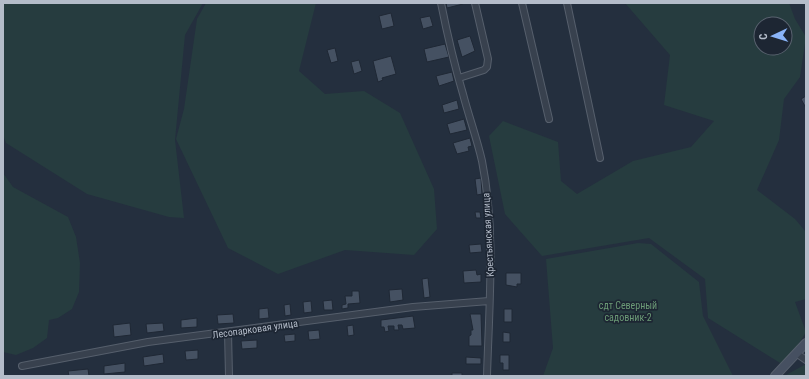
<svg xmlns="http://www.w3.org/2000/svg" width="809" height="379" font-family="'Roboto Condensed',sans-serif">
	<style>
		.green { fill: #263c3f; fill-rule: evenodd }
		.building { fill: #455162; stroke: #1f2835 }
		.lines { fill: none; stroke-linecap: round; stroke-linejoin: round }
		.street-casing { stroke: #565f6c; stroke-width: 8 }
		.secondary-casing { stroke: #565f6c; stroke-width: 10 }
		.street { stroke: #38414e; stroke-width: 6 }
		.secondary { stroke: #465061; stroke-width: 8 }
		.labels { text-anchor: middle; dominant-baseline: central; stroke-width: 3.5; stroke-linejoin: round; paint-order: stroke }
		.street-label { font-size: 10px; fill: #b4bcc9; stroke: #1d2633 }
		.park-label { font-size: 10px; fill: #6b9a76; stroke: #1d2633 }
	</style>
	<rect width="100%" height="100%" fill="#242f3e"/>
	<path class="green" d="M4,3H203L185,35L175,140L184,218L169,217L87,194L6,143L3,135Z
		M206,3H316L299,71L325,94L364,91L400,113L434,189L437,229L414,255L345,250L278,274L228,248L176,139L184,109L197,19Z
		M625,3H789L795,19L806,37L800,77L784,99L779,140L757,190L795,219L806,232V299L795,302L806,332L785,366L708,318L705,279L649,238L542,256L505,214L489,136L503,121L558,142L561,181L577,194L633,161L691,147L714,121L664,105L670,55ZM761,24H785V48H761Z
		M3,173L13,187L68,217L76,237L80,263L79,292L72,309L58,318L49,320L47,338L33,348L16,355L3,352Z
		M638,243L651,244L699,282L703,316L733,376H543L553,348L546,259Z
		M806,364V376H785L786,375Z"/>
	<path class="building" d="M446,3H463V4L447,8Z
		M391,13L394,26L382,29L379,16Z
		M430,16L433,26L423,29L420,18Z
		M470,36L475,51L462,57L457,40Z
		M445,44L449,57L427,62L424,49Z
		M335,48L338,61L331,63L327,50Z
		M391,56L396,74L382,78L383,80L378,82L373,61Z
		M359,60L362,71L354,74L351,62Z
		M452,72L454,81L439,86L436,76Z
		M806,96V108L801,99Z
		M457,100L459,109L444,113L442,105Z
		M464,119L467,130L450,134L447,124Z
		M470,138L472,146L468,147L469,151L457,154L453,143Z
		M481,178L482,194L477,195L475,179Z
		M475,212H480L481,218H476Z
		M481,244L482,252L470,253L469,245Z
		M476,270L477,275L481,274V282L464,283L463,271Z
		M506,273H521V284H517V287L506,285Z
		M428,278L430,297L424,298L422,279Z
		M402,289L403,300L390,302L389,290Z
		M352,291H359L360,303L348,304V308L342,309V305L346,304L345,296H352Z
		M332,300L333,310H324L323,301Z
		M311,301L312,312L304,313L303,302Z
		M290,304L291,315L285,316L284,305Z
		M268,308L269,318L259,319V309Z
		M504,309H512V322H504Z
		M233,314L234,323L218,324L217,315Z
		M470,314H481L482,346H469V336L471,335V330H473Z
		M413,316L415,328L403,329L402,325H398L399,330H394V326H388L389,331L385,332L384,327H381V320Z
		M197,318V327L181,328V320Z
		M130,323L131,335L114,337L113,325Z
		M163,323L164,331L147,333L146,324Z
		M353,325L354,335L348,336L347,326Z
		M319,330L320,339L309,340L308,331Z
		M503,332L510,333V342H503Z
		M295,334V341L285,342L284,335Z
		M257,340V348L242,349L241,341Z
		M198,350V359L186,360L185,351Z
		M163,354L164,363L144,366L143,357Z
		M500,355H509V370H503V363H500Z
		M466,357L481,358V364H466Z
		M125,363V372L104,374V366Z
		M88,369L89,376H69L68,371Z
		M452,373H462V376H452Z"/>
	<g class="lines">
		<g class="street-casing">
			<path id="street" d="M441,3C447,33 454,64 463,94C469,117 477,139 482,161C496,231 489,305 487,376
				M522,3L549,119
				M567,3L600,158
				M459,78L484,70L487,67L488,59L475,3
				M228,332L229,376
				M796,353L806,360
				M22,366L148,342L413,307L489,301"/>
		</g>
		<g class="secondary-casing">
			<path id="secondary" d="M775,376L806,343"/>
		</g>
		<use href="#street" class="street"/>
		<use href="#secondary" class="secondary"/>
	</g>
	<g class="labels">
		<g class="street-label">
			<text transform="translate(488 235) rotate(-93)">Крестьянская улица</text>
			<text transform="translate(255 329) rotate(-8)">Лесопарковая улица</text>
		</g>
		<g class="park-label">
			<text x="628" y="305">сдт Северный<tspan x="628" dy="12">садовник-2</tspan></text>
		</g>
	</g>
	<rect width="809" height="379" fill="none" stroke="#b4bcc9" stroke-width="8"/>
	<g transform="translate(773 36) rotate(266)"><circle r="19" fill="#1d2633" stroke="#59626f"/>
	<path d="M0-3L7 15L0 10L-7 15Z" fill="#8ab4f8"/>
	<text y="-6" font-size="11" font-weight="bold" text-anchor="middle" fill="#b4bcc9">С</text>
	</g>
</svg>
